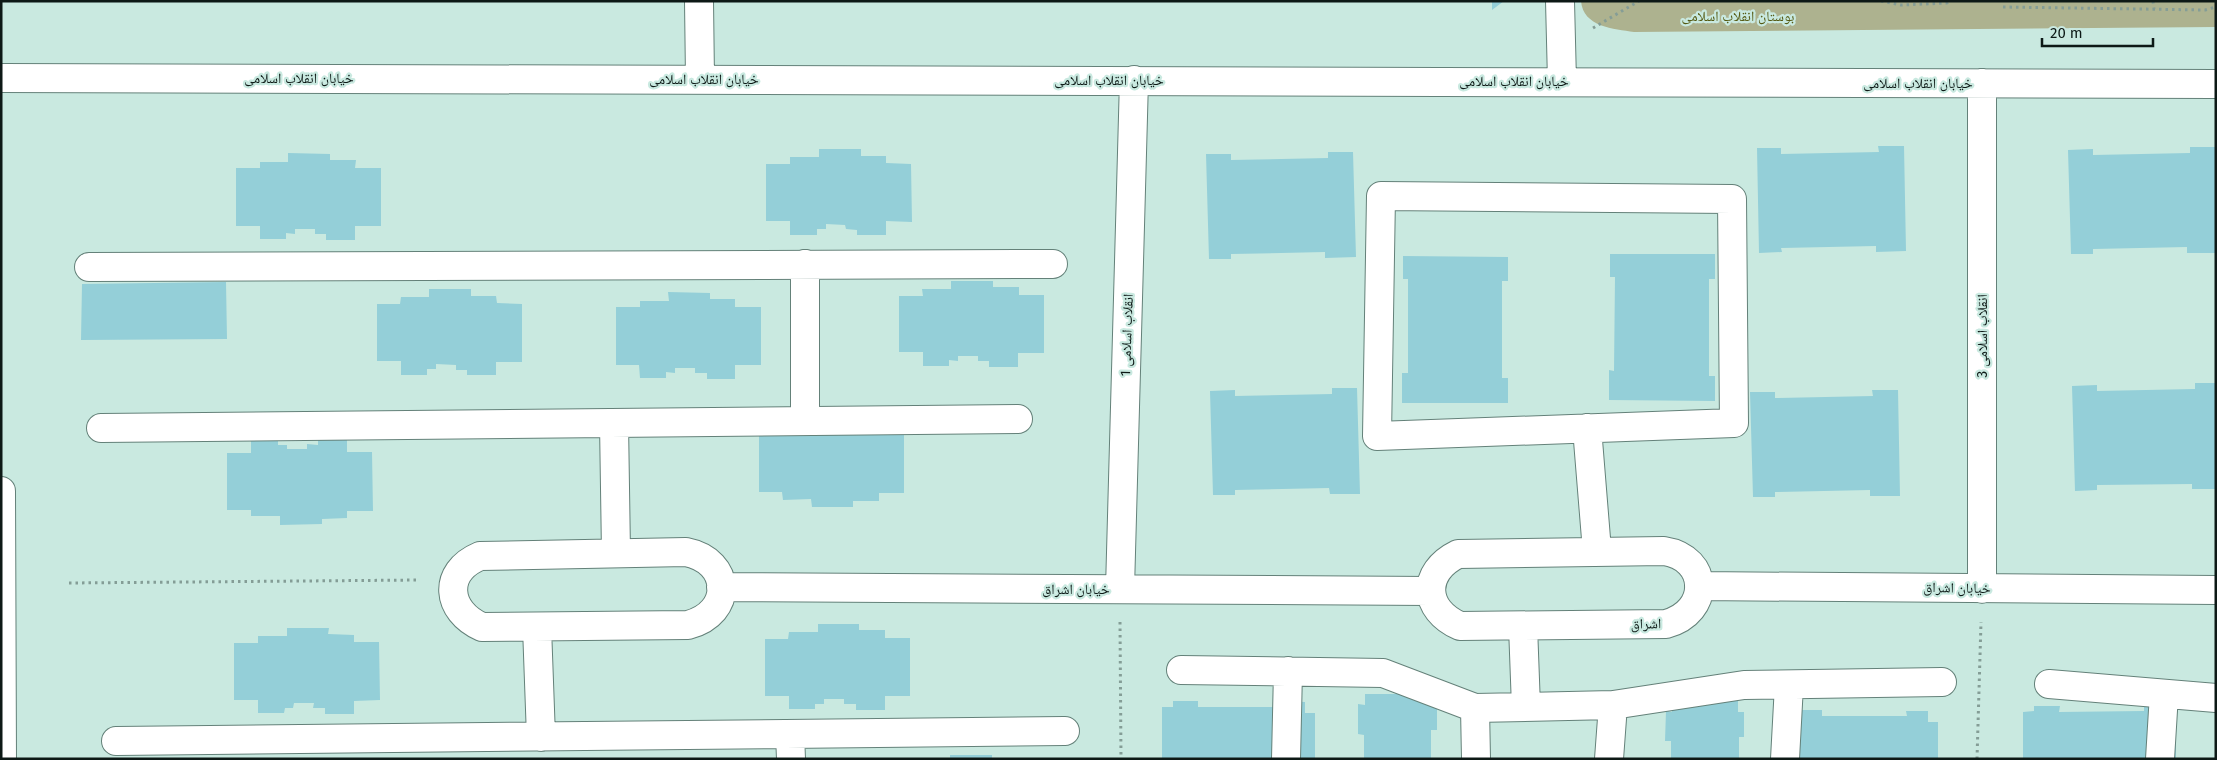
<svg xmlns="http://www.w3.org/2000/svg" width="2217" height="760" font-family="'Fira Sans','Noto Naskh Arabic',sans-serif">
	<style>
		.green { fill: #adb28f }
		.building { fill: #94cfd8 }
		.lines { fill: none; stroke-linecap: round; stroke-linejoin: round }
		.minor-casing { stroke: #648179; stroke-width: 30 }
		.path { stroke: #849d96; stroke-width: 3; stroke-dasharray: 2.5 4; stroke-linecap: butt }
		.minor { stroke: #fff; stroke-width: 28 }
		.labels { text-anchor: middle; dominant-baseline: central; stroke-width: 4.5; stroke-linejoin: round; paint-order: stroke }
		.park-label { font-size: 14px; fill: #545911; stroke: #c9e9e0 }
		.street-label { font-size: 14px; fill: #0d1916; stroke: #c9e9e0 }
	</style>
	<rect width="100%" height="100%" fill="#c9e9e0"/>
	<path class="green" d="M1581,1H2216V27L1634,32C1614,29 1583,27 1581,1Z"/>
	<path class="building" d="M1492,1H1504L1492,10Z
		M1878,146H1904L1906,251L1876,252V246L1781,248L1782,252L1759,253L1757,148H1781V154L1879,152Z
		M2190,147H2215L2216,253H2187V247L2093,249V254H2071L2068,150L2093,149V155L2190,153Z
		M819,149H861V156H886V163L911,164L912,222L886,221V235H857V230L846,229L845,225L826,224V229H817V235H790V221H766V164H790V157H819Z
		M1328,152H1353L1356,257L1325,258V252L1231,254V259H1209L1206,154H1231V160L1328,158Z
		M288,153L330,154V160H356L355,168H381V226H355V240H326V234H315V229H295V234L286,233V239H260V226H236V168H260V162H288Z
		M1610,254H1715V279H1709V376H1715V401L1609,400V370L1614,371L1615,277H1610Z
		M1403,256L1508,257V281H1502V378H1508V403H1402V373H1408V279H1403Z
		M951,281H993V287H1019V295H1044V353H1018V367H989V361H978V356H958V361L949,360V366H923V352H899V296H923L922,289H951Z
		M226,282L227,339L81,340L82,284Z
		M429,289H471V296H496L497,303L522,304V362H496V375H467V370H456V365L436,364V369H427V375H401V361H377V304H400L401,297H429Z
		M668,292L710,293V299H735V307H761V365H735V379H707V373H695V368H675V373L666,372V378H640L639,365H616V307H640V301H669Z
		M2195,383H2216V489H2192V484L2097,485V490L2075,491L2072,386L2097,385V391L2195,389Z
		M1332,388H1357L1360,494H1330L1329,488L1235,490V495H1213L1210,391L1235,390V396L1332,394Z
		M1872,390H1898L1900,496H1870V490L1775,492V497H1753L1750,392H1775V398L1873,396Z
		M878,421V435H904V493H879V501H853V507H812L811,499L783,500L782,492H759V435H782L783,422Z
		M347,438V452H372L373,511H347V518L322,519V524L280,525V516H251V510H227V453H251V439H278V445H287V449H307V444L318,445V439Z
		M818,624H859V630H885V638H910V696H885V710H856V704H844V699H824V704H815V709H789V696H765V639H788L789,632H818Z
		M287,628H329L328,634L354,635V642H379L380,700L354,701V714H325V708H313L314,703H294L293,708H285L284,713H258V700H234V643H258V636H287Z
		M1365,694H1431L1437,705V730H1431V759H1364V735L1358,734V704L1365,705Z
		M1173,701H1198V707H1283V701L1305,702V713H1315V759H1162V707H1173Z
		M1672,701H1738V712H1744V737H1739V759H1671V741H1665L1666,711L1672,712Z
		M2034,706H2060L2059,712L2144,711V706H2166L2176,718V759H2023V712L2034,711Z
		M1797,710H1822V716H1907L1906,711H1928V722H1938V759H1785Z
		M950,755H992V759H950Z"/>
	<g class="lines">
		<g class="minor-casing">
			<path id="minor" d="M699,1L700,79
				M1560,1L1562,81
				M1,78L2216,84
				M1381,196L1732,199L1734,423L1377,436Z
				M89,267L1053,264
				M805,421V264
				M614,423L616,553
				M101,428L1018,419
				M1587,428L1597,551
				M1,491L2,759
				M1664,551C1710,558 1711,612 1666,624L1460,626C1423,610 1421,572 1458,554Z
				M686,552C732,561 734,613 688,625L482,627C446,611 442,572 480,556Z
				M1699,586L2216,590
				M721,587L1431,591
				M1120,589L1134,80
				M1982,589V83
				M1523,626L1526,707
				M537,627L541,737
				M1181,670L1383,673L1475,708
				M2049,684L2216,698
				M790,734L791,759
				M116,741L1065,731
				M1286,759L1288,671
				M1476,759L1475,708L1613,705L1744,685L1942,682
				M1609,759L1613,705
				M1785,759L1789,685
				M2160,759L2164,694"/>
		</g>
		<path class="path" d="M1881,1L1901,5L1947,3L1949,1
			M2153,1L2154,9
			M2003,7L2205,10L2216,7
			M1593,28L1639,1
			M69,583L420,580
			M1120,622L1121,759
			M1977,759L1981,622"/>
		<use href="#minor" class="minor"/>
	</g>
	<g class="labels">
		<g class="park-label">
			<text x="1738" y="16">بوستان انقلاب اسلامی</text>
		</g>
		<g class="street-label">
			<text x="299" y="78">خیابان انقلاب اسلامی</text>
			<text x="704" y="79">خیابان انقلاب اسلامی</text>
			<text x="1109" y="80">خیابان انقلاب اسلامی</text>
			<text x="1514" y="81">خیابان انقلاب اسلامی</text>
			<text x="1918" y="83">خیابان انقلاب اسلامی</text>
			<text transform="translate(1127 335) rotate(-88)">انقلاب اسلامی 1</text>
			<text transform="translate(1982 336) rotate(-90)">انقلاب اسلامی 3</text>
			<text transform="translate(1957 588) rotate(1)">خیابان اشراق</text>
			<text x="1076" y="589">خیابان اشراق</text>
			<text transform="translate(1646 624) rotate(-1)">اشراق</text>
		</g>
	</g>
	<rect width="2217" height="760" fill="none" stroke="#0d1916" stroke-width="5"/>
	<path d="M2042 38v8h111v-8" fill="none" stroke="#0d1916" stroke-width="2.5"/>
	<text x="2050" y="38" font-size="15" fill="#0d1916" stroke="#c9e9e0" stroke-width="4" paint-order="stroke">20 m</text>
</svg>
